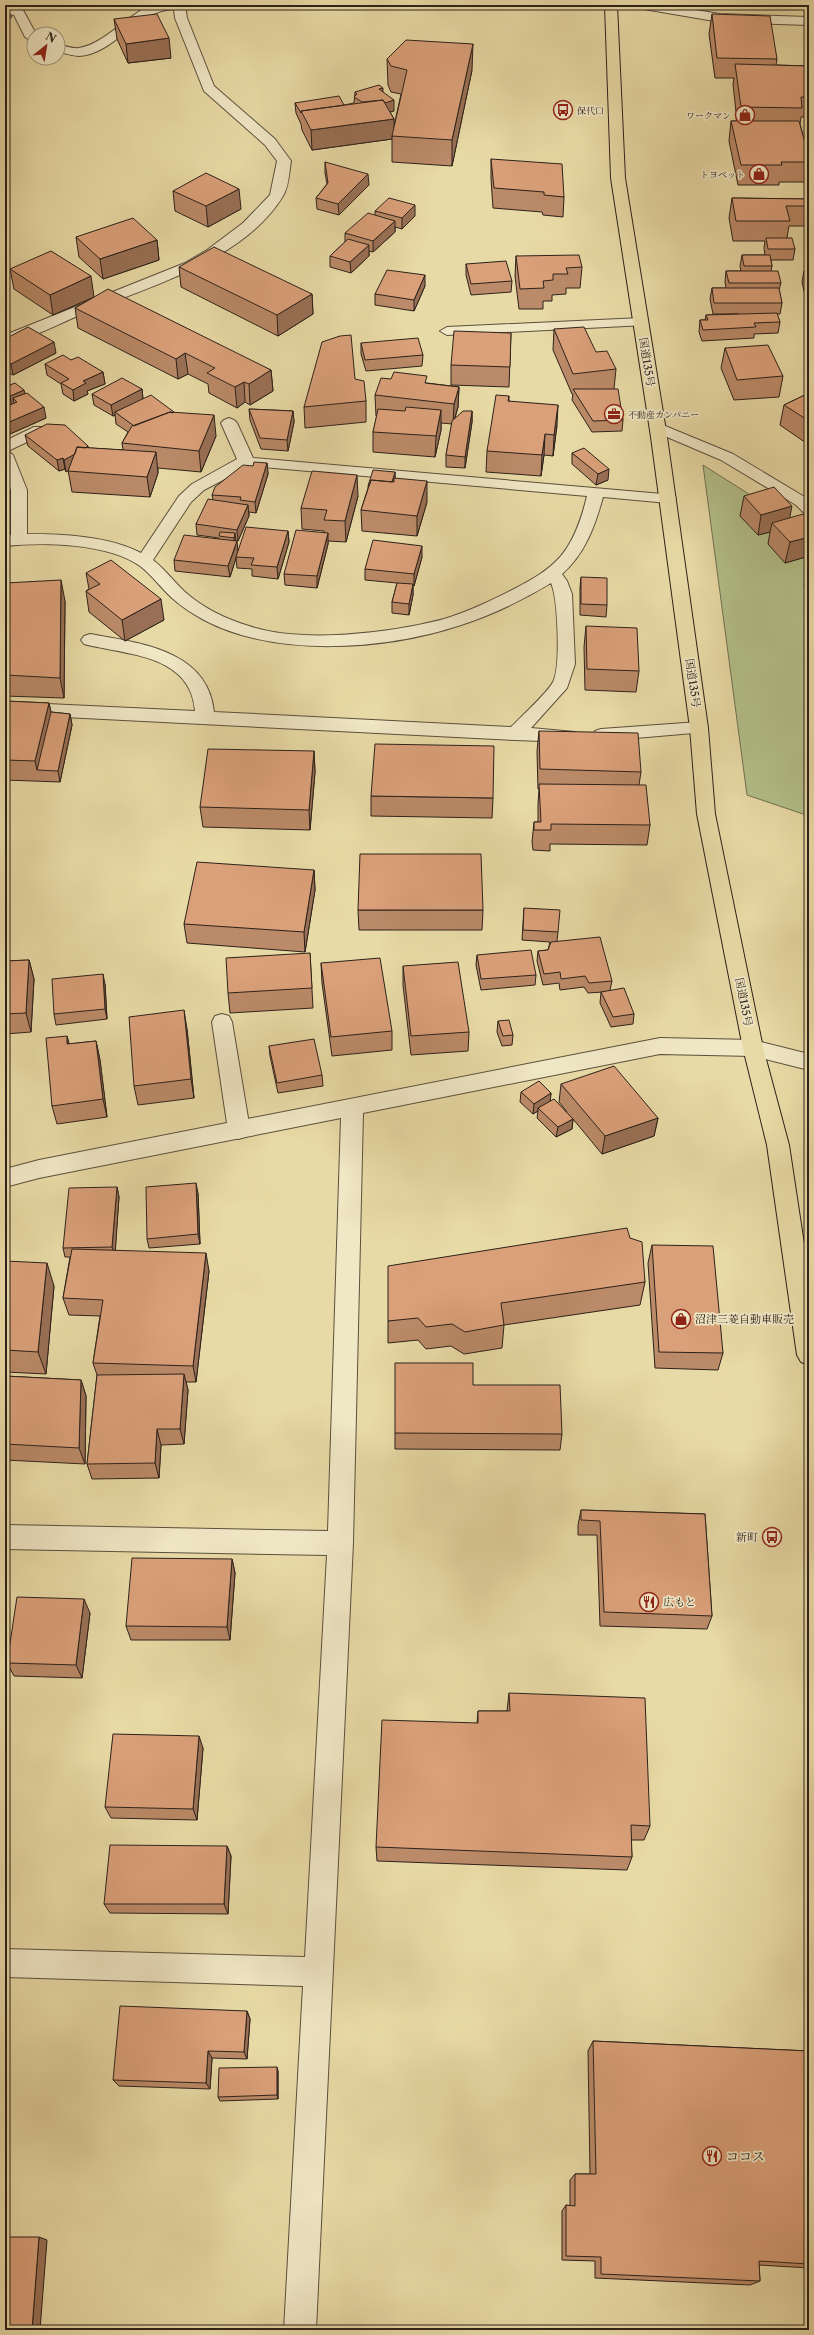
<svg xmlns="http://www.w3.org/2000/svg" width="814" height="2335" font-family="'Libre Caslon Text','Noto Serif JP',serif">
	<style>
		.green { fill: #b3c089; stroke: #707052 }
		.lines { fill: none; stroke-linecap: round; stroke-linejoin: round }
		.lane-casing { stroke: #5b4f3d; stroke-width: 2 }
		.street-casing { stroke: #5b4f3d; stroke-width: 2 }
		.secondary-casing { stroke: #2c211a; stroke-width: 2 }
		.highway-casing { stroke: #2c211a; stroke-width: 2 }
		.lane { fill: #f0e7c5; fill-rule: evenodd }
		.street { fill: #f0e7c5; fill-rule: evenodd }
		.secondary { fill: #f0e7c5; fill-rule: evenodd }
		.highway { fill: #e8daa6; fill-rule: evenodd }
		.wall { fill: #bb8a68; stroke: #2c211a }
		.shaded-wall { fill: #997055; stroke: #2c211a }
		.building { fill: #daa079; stroke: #2c211a }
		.labels { text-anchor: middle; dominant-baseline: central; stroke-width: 3.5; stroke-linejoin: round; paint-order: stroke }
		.far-poi-label { font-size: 9px; fill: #2c211a; stroke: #f0e7c5; text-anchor: start }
		.street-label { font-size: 11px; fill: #2c211a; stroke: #f0e7c5 }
		.poi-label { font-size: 11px; fill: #2c211a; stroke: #f0e7c5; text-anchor: start }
		.near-poi-label { font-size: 13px; fill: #2c211a; stroke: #f0e7c5; text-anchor: start }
	</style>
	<rect width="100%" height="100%" fill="#e8daa6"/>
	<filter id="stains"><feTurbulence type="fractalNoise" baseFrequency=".005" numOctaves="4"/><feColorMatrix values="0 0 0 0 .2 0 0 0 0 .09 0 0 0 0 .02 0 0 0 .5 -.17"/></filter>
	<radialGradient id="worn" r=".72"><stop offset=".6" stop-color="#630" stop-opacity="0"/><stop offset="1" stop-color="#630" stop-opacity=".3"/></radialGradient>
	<path class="green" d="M703,465L809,532V816L747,795Z"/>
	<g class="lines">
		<g class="lane-casing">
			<path id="lane" d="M641,318L648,322L646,325L447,335L440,331L447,327Z
				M229,418L234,420L237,423L253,458L674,495L676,498L674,501L668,503L603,497C595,526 585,554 562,574L567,581L572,594L575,664L567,688L531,728L575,732L578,736L575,740L569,742L515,740L5,714V702L195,711C191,654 126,655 84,644L81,640L84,636L90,634C140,643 208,650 214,712L511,727C521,717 547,693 553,682C561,667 558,598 551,583C523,600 492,615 461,625C386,650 276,658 204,620C193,614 182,607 172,598C161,588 152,575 140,566C107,543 44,542 5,546V536L11,535V490L5,475V441L34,427H46L48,430L46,433L8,451L13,455L27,490V534C63,534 109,536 141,553L179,496L192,484L237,459L221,423L224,420ZM248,467H263L587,496C582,517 575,539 561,556C548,571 531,580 514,589C492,600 468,612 444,619C391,633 301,644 249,626C226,619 203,608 185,592C174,582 165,569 153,560L191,502L204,490Z
				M699,722L705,724L708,728L705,732L601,741L595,739L592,735L595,731L601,729Z
				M222,1014L229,1016L232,1022L250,1130L247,1136L239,1139L231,1136L228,1130L212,1022L215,1016Z"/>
		</g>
		<g class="street-casing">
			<path id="street" d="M5,5L23,10L36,34H34V43L25,37L14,15L5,13Z
				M151,5H185L187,18L214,86L275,139L291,161C289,173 289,186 283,196C245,259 151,286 87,312C60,323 33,338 5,344V335L185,263L207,250L243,223L270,195L277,161L265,145L204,91L175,18L174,9C135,11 115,54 79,56C73,56 65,53 58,52V44C64,46 73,49 79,48C104,44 128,15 151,5Z
				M638,5H665L720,14L809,17V25L720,22L644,9Z
				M658,423L733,454L808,499L809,514L803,512L796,505L721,460L653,431L650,428L653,425Z
				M660,1038L753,1040L809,1054V1070L753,1056L660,1054L363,1113L353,1543L316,2330H284L303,1986L5,1977V1949L305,1957L327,1555L5,1549V1525L328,1531L341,1118L39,1178L5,1187V1169L39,1160Z"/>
		</g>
		<g class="secondary-casing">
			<path id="secondary" d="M5,11L9,12L11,17L5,21Z"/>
		</g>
		<g class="highway-casing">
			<path id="highway" d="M605,5H617L625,178L667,437L708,728L715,814L763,1048L789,1145L809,1277V1365L801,1362L797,1355L767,1145L743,1048L697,814L690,728L651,437L611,178Z"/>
		</g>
		<use href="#lane" class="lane"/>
		<use href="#street" class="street"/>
		<use href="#secondary" class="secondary"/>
		<use href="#highway" class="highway"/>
	</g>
	<path class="wall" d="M712,14L777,59L776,65L809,66V117H801L800,124L809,158V167L806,182H779V185H738L729,141L731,121H737L733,84L734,78H715L709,34Z
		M114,19L171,58L128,63L117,39Z
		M387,59L472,70L452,166L392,162V139L312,150L302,130L301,124L296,113L295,103L344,105L354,103L355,92H383L394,111L390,112L394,119V126L401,94L391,92L388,85Z
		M491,159L564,197L563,217L543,215L542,212L493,208L491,179Z
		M325,162L369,185L339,215L317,209L316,198L327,184L325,173Z
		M173,191L241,209L208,227L175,211Z
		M732,198L809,199V220L808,226H789L787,238L795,249L793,260H771L772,266L771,271L781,283L779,290L782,303L780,314H777L780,322L778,333L754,334V338L702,341L699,332L700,320H705L706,315L739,314H713L710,299L712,288H726L725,282L726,271H741L740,266L742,255H765L764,248L765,241H733L729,218Z
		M375,211L415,216L402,229L395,227V232L373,252L369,251V256L351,273L330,267V256L345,242V233L375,215Z
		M76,237L157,240L159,260L103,279L79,257Z
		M516,256L582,267L580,288H566V294L552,295V301H543V309H519L515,276Z
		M466,264L512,281L511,292L471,295L466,275Z
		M179,267L312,294L313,314L278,336L181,287Z
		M10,269L94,297L271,370L273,391L250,405L245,402L237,408L209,393L208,384L188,374L178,379L78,328L75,308L94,297L53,315L14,289Z
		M804,271H809V309H808L802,282Z
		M425,286L414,311L375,305V294Z
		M554,329L596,352L616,369L614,389L623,420L622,431L592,432L572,400L573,394H572L553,350Z
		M511,333L509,387L451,385V365Z
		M5,339L56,353L13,375L5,371Z
		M361,343L423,355L422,366L366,371L361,354Z
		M725,348L783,376L779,397L734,400L721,368Z
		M71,360L103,372L105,384L87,391L88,394L74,401L63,394L61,384L47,375L45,364Z
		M355,379L366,401V422L305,428L304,407Z
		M427,383L459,387L458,407L455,418L472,411V422L465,468L446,467V455L452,424L441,423V430L435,457L373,452V432L377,416H376L375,395Z
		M5,387L25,393L46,418L10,434L5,430V407L9,405L5,402Z
		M142,389L143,399L174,412V413L216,436L201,472L158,468V473L150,497L72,492L68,470L66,472L65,469L59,471L28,446L25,435L88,448L123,450L122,443L128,432L116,424L115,415L113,416L94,405L92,394Z
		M809,393V445L780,425L784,405Z
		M509,396V401L557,425L553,456L544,455L541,476L486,472L487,451Z
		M249,409L293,411L294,422L288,451L261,449L250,420Z
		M572,453L608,480L596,485L572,464Z
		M267,463L268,474L256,513L249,512V516L238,541H236L238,550L288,531L289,542L278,579L252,576V569L237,568L236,558L230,577L175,571L174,560L219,539V538L197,535L196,524L213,500L212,495L253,466Z
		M395,472V478L427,502L417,536L362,531L361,510L368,488V486Z
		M358,496L346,542L328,541V544L317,588L285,585L284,574L324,533V531L302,529L301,508Z
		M744,496L790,518L809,521V556L785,563L768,544L770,532L758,535L740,516Z
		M422,557L414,586L413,585V595L409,615L392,613V602L397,583L365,580V569Z
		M809,564V591L804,585L808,565Z
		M86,573L164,620L125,641L89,612L86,591L89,589Z
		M581,577L607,605L606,617L580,615V588Z
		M5,583L65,601L64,698L5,696Z
		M586,626L639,671L636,692L585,690L584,647Z
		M5,701L49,703L51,712L70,714L72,725L60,782L5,780Z
		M539,731L641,772L639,785L650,825L647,845L550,844V851L533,850L532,842L534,822H538V804L539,789H538L537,751Z
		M314,751L315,772L310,830L203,827L200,807Z
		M371,796L493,798L492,818L371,816Z
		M314,870L315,890L305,952L187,943L184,924Z
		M524,908L558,932L557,941L612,981L610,990L634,1014L633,1024L611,1027L600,1003L601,992H603L588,993L584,987L560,990L559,983L543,985L537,961L538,951L548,950L550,942L522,940Z
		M358,910H483L482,930H359Z
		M310,953L313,1008L230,1013L228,993Z
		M477,955L536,975L535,985L481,990L476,965Z
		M29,960L34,979L31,1032L5,1034V961Z
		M321,963L392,1031V1050L332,1056L322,983Z
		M403,966L469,1032L468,1051L411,1055L403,985Z
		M105,984L107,1019L56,1025L54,1014Z
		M498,1021L513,1035L512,1045L502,1046L497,1032Z
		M187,1029L194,1098L138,1105L134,1086Z
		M67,1036L69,1044L96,1041L100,1060L107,1117L57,1124L52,1106Z
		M269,1046L322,1075L323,1086L278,1093L270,1056Z
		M561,1084L658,1118L654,1136L602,1154L573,1119L572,1129L556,1137L537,1118L538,1111L533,1114L520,1102L521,1092L551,1093L550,1101L567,1112L559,1102Z
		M117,1187L119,1197L115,1250L209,1271L196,1382H186L188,1390L184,1444L161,1445L159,1478L92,1479L87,1464L97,1375L93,1363L100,1316L69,1315L63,1298L70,1257H65L63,1248Z
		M198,1193L200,1244L149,1248L147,1239Z
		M630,1238L645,1282L640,1305L504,1325L502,1348L464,1354L451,1346L426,1349L418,1340L388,1343V1321Z
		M652,1245L723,1353L718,1370L655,1368L648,1263Z
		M5,1261L54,1286L46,1374L5,1372Z
		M5,1376L81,1380L86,1396L85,1464L5,1460Z
		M473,1385L562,1434L560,1450L395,1449V1433Z
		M581,1510L705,1514L712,1616L707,1629L600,1626L597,1535H578V1525Z
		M232,1559L235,1573L230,1640H131L126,1626Z
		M90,1613L82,1678L14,1676L7,1663Z
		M509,1693L650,1826L644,1840H631L632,1857L627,1870L377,1861L376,1847L477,1723L478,1711H507Z
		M203,1748L197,1820L111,1818L105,1807Z
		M227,1846L231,1856L228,1914L110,1913L104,1904Z
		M247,2011L250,2019L247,2059L212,2058L210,2089L119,2086L113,2080Z
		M593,2041L809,2051V2268L759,2265L760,2281L750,2285L595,2278V2261L562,2260V2211L566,2205L570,2206V2180L575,2174H590L588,2051Z
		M278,2071V2099L220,2101L218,2097Z"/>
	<path class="shaded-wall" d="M32,5H50L32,7Z
		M169,38L171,58L128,63L126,44Z
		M473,44L472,70L452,166V140Z
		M383,88V99L379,89Z
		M394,100V111L368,118V107Z
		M394,119V136H392V139L312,150L311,130Z
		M368,174L369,185L339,215L338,204Z
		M239,189L241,209L208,227L206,206Z
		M415,205V216L402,229V218Z
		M395,221V232L373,252V241Z
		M157,240L159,260L103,279L100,259Z
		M369,245V256L351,273L350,262Z
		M425,275V286L414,311V300Z
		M91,276L94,297L53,315L50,295Z
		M312,294L313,314L278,336L277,315Z
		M54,342L56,353L13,375L11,364Z
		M185,353L188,374L178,379L176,359Z
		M271,370L273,391L250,405L249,384Z
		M103,372L105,384L87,391L88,394L74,401L73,390L83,381Z
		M244,382L245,402L237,408L235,387Z
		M459,387L458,407L453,424L454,404Z
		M142,389L143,400L115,412V415L113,416L111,405Z
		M24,390L27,402H17L13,398L15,407L12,408L10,396Z
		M558,405L557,425L553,456L554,435Z
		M44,407L46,418L10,434L7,423Z
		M441,410V430L435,457L436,436Z
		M293,411L294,422L288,451L287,440Z
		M472,411V422L465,468V457Z
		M214,415L216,436L201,472L199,451Z
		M545,434L544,455L541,476L542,455Z
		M88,446L90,457L66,472L64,460Z
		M156,452L158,473L150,497L147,477Z
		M63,458L65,469L59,471L57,460Z
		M267,463L268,474L256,513L255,502Z
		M609,469L608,480L596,485L598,474Z
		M395,472V483L390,488Z
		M357,475L358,496L346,542L345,521Z
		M427,481V502L417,536V516Z
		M248,505L249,516L238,541L237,530Z
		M792,506L788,527L772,523L770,532L758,535L761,515Z
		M288,531L289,542L278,579L277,567Z
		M235,533L236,544L237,541L238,552L236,557V558L230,577L228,566L235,548L234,538Z
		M328,533V544L317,588V576Z
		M809,537V556L785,563L790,542Z
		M422,546V557L414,586V574Z
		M61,580L65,601L64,698L60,678Z
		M413,584V595L409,615V604Z
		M161,599L164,620L125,641L122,620Z
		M49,703L53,723L37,770L35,761Z
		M70,714L72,725L60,782L58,771Z
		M314,751L315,772L310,830L309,810Z
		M314,870L315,890L305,952L304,932Z
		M29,960L34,979L31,1032L26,1013Z
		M103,974L105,984L107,1019L105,1009Z
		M184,1010L187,1029L194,1098L191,1079Z
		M67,1036L72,1055L67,1044Z
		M96,1041L100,1060L107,1117L103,1099Z
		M551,1093L550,1103L538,1108V1111L533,1114L534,1104Z
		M658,1118L654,1136L602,1154L605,1136Z
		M573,1119L572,1129L556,1137L558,1127Z
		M196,1183L198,1193L200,1244L198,1234Z
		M117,1187L119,1197L115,1256L112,1247Z
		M206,1253L209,1271L196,1382L193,1366Z
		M47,1263L54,1286L46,1374L38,1352Z
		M184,1374L188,1390L184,1444L180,1429Z
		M81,1380L86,1396L85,1464L79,1448Z
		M157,1429L161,1445L159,1478L155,1463Z
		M232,1559L235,1573L230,1640L227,1627Z
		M84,1599L90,1613L82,1678L76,1665Z
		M199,1736L203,1748L197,1820L193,1809Z
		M227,1846L231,1856L228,1914L224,1904Z
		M247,2011L250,2019L247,2059L244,2052Z
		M208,2051L212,2058L210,2089L206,2083Z
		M277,2067L278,2071V2099L277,2095Z
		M39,2237L47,2240L40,2330H32Z"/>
	<path class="building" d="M157,14L169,38L126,44L114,19Z
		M712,14L770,16L777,59L717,58Z
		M406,40L473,44L452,140L392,136L407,70L391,66L387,59Z
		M735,64L809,66V97H801L802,108L741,107Z
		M379,85L383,88L379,89L394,100L385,103L383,100L362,102L354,97L357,94L355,92Z
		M339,96L344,105L301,111V113L295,103Z
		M383,100L394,119L311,130L301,111Z
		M731,121H799L809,158V162H781L782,165H741Z
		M491,159L562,164L564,197L544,195V192L494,188Z
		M325,162L368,174L338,204L316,198L328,183Z
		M206,173L239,189L206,206L173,191Z
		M389,198L415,205L402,218L375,211Z
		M732,198L809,199V206H786L790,221H736Z
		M368,213L395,221L373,241L345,233Z
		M133,218L157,240L100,259L76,237Z
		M766,238H792L795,249H768Z
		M348,239L369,245L350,262L330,256Z
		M214,247L312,294L277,315L179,267Z
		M51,251L91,276L50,295L10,269Z
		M579,255L582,267L566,268L568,274H553V280L543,281L544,288L520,289L516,256Z
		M742,255H770L772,266H744Z
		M506,261L512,281L471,284L466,264Z
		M387,270L425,275L414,300L375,294Z
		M726,271H778L781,283H729Z
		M804,271H809V292Z
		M712,288H779L782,303H714Z
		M108,289L271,370L249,384L244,382L235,387L207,373L215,368L185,353L176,359L75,308Z
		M777,313L780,322L754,323L756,327L703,330L700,320H708L706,315Z
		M28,327L54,342L11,364L5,361V339Z
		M584,327L596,352L607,351L616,369L573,374L554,329Z
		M454,331L511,333L510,367L451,365Z
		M351,335L355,379L364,381L366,401L304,407L322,342L340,336Z
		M418,338L423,355L365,360L361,343Z
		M768,345L783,376L737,380L725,348Z
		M63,355L71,360L78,357L103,372L83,381L86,383L73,390L61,383L69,379L45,364Z
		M394,372L427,376L425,383L459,387L454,404L375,395L381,378L391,379Z
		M122,378L142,389L111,405L92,394Z
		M15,383L24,390L10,396L5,392V387Z
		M573,389H618L623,420L593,421Z
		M27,393L44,407L7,423L5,421V407L17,402L13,398Z
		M809,393V421L784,405Z
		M151,395L174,412L172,413L170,412L134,426L115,412Z
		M496,395L509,396L508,401L558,405L554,435L545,434L542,455L487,451Z
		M406,407L441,410L436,436L373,432L378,409L405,411Z
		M249,409L293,411L287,440L260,438Z
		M463,411H472L465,457L446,455L452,421Z
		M170,412L214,415L199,451L122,443L132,426Z
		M47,424L65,425L88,446L85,448L77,447L75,454L64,460L63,458L57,460L25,435Z
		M77,447L156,452L147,477L68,471Z
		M584,448L609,469L598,474L572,453Z
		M254,462L267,463L255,502L240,500L241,497L212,495L215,487L243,465L253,466Z
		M373,470L395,472L392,482L371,480L369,486H368Z
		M312,471L357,475L345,521L324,520L327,510L301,508Z
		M394,478L427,481L417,516L361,510L371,480L394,482Z
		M774,487L792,506L761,515L744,496Z
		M208,499L248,505L237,530L196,524Z
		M803,514L809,521V537L790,542L772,523Z
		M246,527L288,531L277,567L251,565L254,558L236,557Z
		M296,530L328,533L317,576L284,574Z
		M220,532L235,533L234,538L219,536Z
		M184,535L237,541L228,566L174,560Z
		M373,540L422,546L414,574L365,569Z
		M111,560L161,599L122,620L86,591L100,584L86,573Z
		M581,577L607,578V605L581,604Z
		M61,580L60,678L5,675V583Z
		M397,583L413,584L409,604L392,602Z
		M586,626L637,628L639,671L587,669Z
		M5,701L49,703L35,761L5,760Z
		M51,712L70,714L58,771L37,770Z
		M539,731L638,733L641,772L540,769Z
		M375,744L494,746L493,798L371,796Z
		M208,749L314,751L309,810L200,807Z
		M539,784L646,785L650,825L551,824V830H534V822H541Z
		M360,854H481L483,910H358Z
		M197,862L314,870L304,932L184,924Z
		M524,908L560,910L558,932L523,930Z
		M600,937L612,981L589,983L585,976L561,979L560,972L544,974L538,951L548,950L551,942Z
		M531,950L536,975L481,979L477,955Z
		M310,953L312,988L228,993L226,958Z
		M380,958L392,1031L331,1037L321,963Z
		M29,960L26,1013L5,1014V961Z
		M458,962L469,1032L411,1036L403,966Z
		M103,974L105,1009L54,1014L52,979Z
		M624,988L634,1014L613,1017L601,992Z
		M184,1010L191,1079L134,1086L129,1017Z
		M509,1020L513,1035L503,1036L498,1021Z
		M67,1036V1044L96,1041L103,1099L52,1106L46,1038Z
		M314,1039L322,1075L277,1083L269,1046Z
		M614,1066L658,1118L605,1136L561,1084Z
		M539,1081L551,1093L534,1104L521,1092Z
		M554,1099L573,1119L558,1127L538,1108Z
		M196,1183L198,1234L147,1239L146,1187Z
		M117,1187L112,1247L63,1248L69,1188Z
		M627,1228L630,1238L642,1242L645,1282L501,1303L504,1325L465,1332L452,1324L426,1327L418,1318L388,1321V1266Z
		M652,1245L713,1246L723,1353L659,1352Z
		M72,1249L206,1253L193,1366L93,1363L103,1300L63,1298Z
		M5,1261L47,1263L38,1352L5,1350Z
		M395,1363H473V1385H560L562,1434L395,1433Z
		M184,1374L180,1429H157L155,1463L87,1464L97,1375Z
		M5,1376L81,1380L79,1448L5,1444Z
		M581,1510L705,1514L712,1616L604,1612L600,1521L581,1520Z
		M132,1558L232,1559L227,1627L126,1626Z
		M17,1597L84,1599L76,1665L7,1663Z
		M509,1693L645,1698L650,1826L631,1825L632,1857L376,1847L382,1720L478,1723V1711H510Z
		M113,1734L199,1736L193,1809L105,1807Z
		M110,1845L227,1846L224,1904H104Z
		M120,2006L247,2011L244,2052L208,2051L206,2083L113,2080Z
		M593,2041L809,2051V2264L759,2261L760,2281L601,2274V2257L566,2256V2205L575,2206V2174H596Z
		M277,2067V2095L218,2097L219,2068Z
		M5,2237H39L32,2330H5Z"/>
	<defs>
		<g id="bus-ring" transform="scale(1)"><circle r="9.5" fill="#f0e7c5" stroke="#8f2418" stroke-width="1.5"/><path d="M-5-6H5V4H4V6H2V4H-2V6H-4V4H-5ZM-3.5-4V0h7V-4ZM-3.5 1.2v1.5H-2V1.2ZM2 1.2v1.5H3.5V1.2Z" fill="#8f2418"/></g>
		<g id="shop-ring" transform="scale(1)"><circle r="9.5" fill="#f0e7c5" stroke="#8f2418" stroke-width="1.5"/><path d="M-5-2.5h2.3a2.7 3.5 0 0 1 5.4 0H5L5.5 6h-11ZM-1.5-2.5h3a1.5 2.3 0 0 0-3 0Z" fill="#8f2418"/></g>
		<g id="office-ring" transform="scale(1)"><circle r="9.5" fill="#f0e7c5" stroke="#8f2418" stroke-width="1.5"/><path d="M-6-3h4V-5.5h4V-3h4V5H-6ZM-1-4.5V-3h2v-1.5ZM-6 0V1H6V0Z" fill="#8f2418"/></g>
		<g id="restaurant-ring" transform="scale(1)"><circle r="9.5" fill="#f0e7c5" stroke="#8f2418" stroke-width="1.5"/><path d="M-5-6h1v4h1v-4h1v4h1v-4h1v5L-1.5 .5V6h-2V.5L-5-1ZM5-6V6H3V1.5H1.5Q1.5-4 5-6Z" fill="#8f2418"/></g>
	</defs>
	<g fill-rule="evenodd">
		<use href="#bus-ring" x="563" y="110"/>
		<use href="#shop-ring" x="745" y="115"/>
		<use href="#shop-ring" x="759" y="174"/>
		<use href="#office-ring" x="614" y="414"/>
		<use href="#shop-ring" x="681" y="1319"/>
		<use href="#bus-ring" x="772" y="1537"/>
		<use href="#restaurant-ring" x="649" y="1602"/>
		<use href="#restaurant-ring" x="712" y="2156"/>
	</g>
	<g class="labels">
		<g class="far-poi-label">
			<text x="577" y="110">保代口</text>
			<text x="731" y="115" text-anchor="end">ワークマン</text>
			<text x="745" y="174" text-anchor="end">トヨペット</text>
			<text x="628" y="414">不動産カンパニー</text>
		</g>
		<g class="street-label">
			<text transform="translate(647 362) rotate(81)">国道135号</text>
			<text transform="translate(693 683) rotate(82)">国道135号</text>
			<text transform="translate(744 1002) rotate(79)">国道135号</text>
		</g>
		<g class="poi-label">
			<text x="695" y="1319">沼津三菱自動車販売</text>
			<text x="758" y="1537" text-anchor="end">新町</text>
			<text x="663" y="1602">広もと</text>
		</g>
		<g class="near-poi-label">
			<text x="726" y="2156">ココス</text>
		</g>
	</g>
	<rect width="814" height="2335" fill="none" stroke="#e8daa6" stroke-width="20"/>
	<rect x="6" y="6" width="802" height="2323" fill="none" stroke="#2c211a" stroke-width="2"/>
	<rect x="10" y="10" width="794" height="2315" fill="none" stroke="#2c211a"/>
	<g transform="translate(46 46) rotate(30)"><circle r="19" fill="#f0e7c5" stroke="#a29881"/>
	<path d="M0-3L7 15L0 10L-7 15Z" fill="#8f2418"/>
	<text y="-6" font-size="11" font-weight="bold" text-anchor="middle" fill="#2c211a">N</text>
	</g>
	<rect width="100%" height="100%" filter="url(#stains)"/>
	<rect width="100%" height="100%" fill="url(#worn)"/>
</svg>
